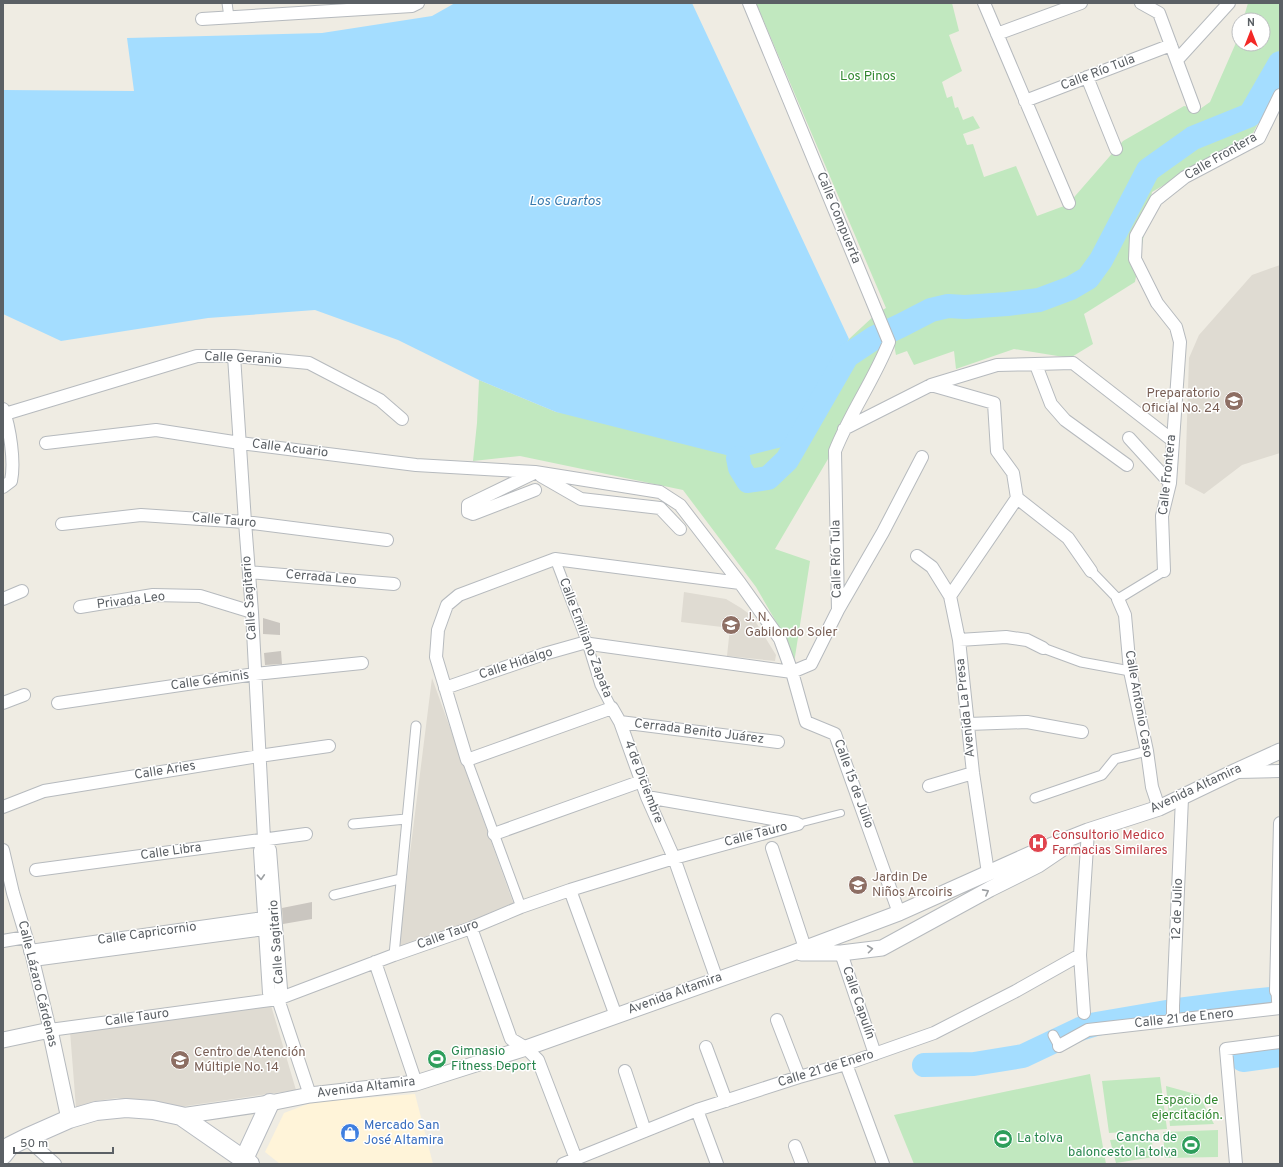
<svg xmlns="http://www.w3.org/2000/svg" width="1283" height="1167" font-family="Overpass,sans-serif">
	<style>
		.commercial { fill: #fff4d9 }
		.education { fill: #dfdbd2 }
		.green { fill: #c1e8bf }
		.water { fill: #a4ddff }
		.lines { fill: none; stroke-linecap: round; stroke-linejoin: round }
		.river { stroke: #a4ddff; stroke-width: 24 }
		.building { fill: #cac6c0 }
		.service-casing { stroke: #b6babe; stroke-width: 8 }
		.pedestrian-casing { stroke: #b6babe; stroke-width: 11 }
		.minor-casing { stroke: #b6babe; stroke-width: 14 }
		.tertiary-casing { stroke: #b6babe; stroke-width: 17 }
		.secondary-casing { stroke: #b7bbc1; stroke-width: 20 }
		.service { stroke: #fff; stroke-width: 6 }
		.pedestrian { stroke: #fff; stroke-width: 9 }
		.minor { stroke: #fff; stroke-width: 12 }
		.tertiary { stroke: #fff; stroke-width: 15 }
		.secondary { stroke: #fff; stroke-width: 18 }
		.oneway { stroke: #9da0a3 }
		.labels { text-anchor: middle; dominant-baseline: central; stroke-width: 3; stroke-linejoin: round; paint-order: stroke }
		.street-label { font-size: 13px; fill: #5b6065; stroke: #fff }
		.park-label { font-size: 13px; fill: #328730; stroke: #fff }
		.education-label { font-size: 13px; fill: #785e54; stroke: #fff; text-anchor: start }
		.health-label { font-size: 13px; fill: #be3a42; stroke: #fff; text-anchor: start }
		.leisure-label { font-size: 13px; fill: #27864d; stroke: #fff; text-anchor: start }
		.shop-label { font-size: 13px; fill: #366cbe; stroke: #fff; text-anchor: start }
		.water-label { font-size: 14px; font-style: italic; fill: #387aae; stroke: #fff }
	</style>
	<rect width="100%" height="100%" fill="#efece3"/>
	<path class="commercial" d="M415,1094L433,1164H280L265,1152L284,1113L313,1102Z"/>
	<path class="education" d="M1280,265V453L1242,465L1204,494L1185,484L1189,358L1199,335L1252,275Z
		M684,592L726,599L741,608L752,616L776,655L775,661L727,656L730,628L681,622Z
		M432,678L514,905L398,949Z
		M270,1002L296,1090L179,1107L117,1098L96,1101L76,1108L70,1031Z"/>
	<path class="green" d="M756,3H952L959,31L949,35L962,71L942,82L947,98L952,96L955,108L958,107L963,120L973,116L980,128L963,134L967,145L973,144L984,177L1016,166L1037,216L1064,206L1069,203L1123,141L1184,106L1200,109L1210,102L1235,45L1239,32V44H1263V20H1243L1248,3H1280V81L1253,133L1152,192L1135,282L1084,314L1093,344L1070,358L1014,349L956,369L954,351L914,365L907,351L896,355L893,340L889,342L837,431L828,459L775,549L810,561L794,663L782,632L756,587L683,490L520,456L473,461L477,423L479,380L556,412L790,445L809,412L833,363L849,339L877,313L886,308Z
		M1090,1074L1106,1164H914L894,1115Z
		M1160,1077L1167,1129L1109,1133L1102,1081Z
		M1166,1086L1199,1095L1214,1124L1170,1126Z
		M1218,1130V1157L1165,1158L1163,1132Z
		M1152,1137L1153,1157L1116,1163L1110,1140Z"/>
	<path class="water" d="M455,3H692L849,339L833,363L809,412L790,445L738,458L556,412L479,380L398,340L315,310L208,318L61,341L3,314V90L134,91L127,38L322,33L432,16Z"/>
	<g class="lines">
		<path class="river" d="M738,458L740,468L748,481L768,478L787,460L847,356L874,338L900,326L931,310L948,306L965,307L1007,304L1039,300L1071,288L1088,278L1101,260L1148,170L1193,138L1250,115L1280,63
			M1243,1060L1280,1055
			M924,1065L974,1064L1023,1056L1080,1029L1096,1024L1178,1010L1241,1002L1280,998"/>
	</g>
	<path class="building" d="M263,618L280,623V635L263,634Z
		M281,651L282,664L265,665L264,653Z
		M312,902V919L283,924L282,908Z"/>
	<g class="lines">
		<g class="service-casing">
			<path id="service" d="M798,824L841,813"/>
		</g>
		<g class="pedestrian-casing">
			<path id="pedestrian" d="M227,3L229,17
				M555,559L587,643L600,685L612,708
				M1091,571L1118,599L1164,571
				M1043,648L1081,662L1130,671
				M467,760L521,907
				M1035,798L1102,775L1115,759L1147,751
				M353,824L406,819
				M334,895L400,879
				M394,955L416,726
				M1276,991L1277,1009
				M1053,1035L1059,1046"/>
		</g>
		<g class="minor-casing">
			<path id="minor" d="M749,3L889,342C874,380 850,413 835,451L838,610
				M984,3L1069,203
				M1141,3L1159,13L1194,107
				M202,19L412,6L418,3
				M997,34L1081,3
				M1177,60L1229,3
				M1087,77L1116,149
				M1025,101L1171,45
				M234,356L245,522L252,612L264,839L260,851L269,993L278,999L281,989L270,850L264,839
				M1036,365L1051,404L1065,420L1127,465
				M931,385L994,403L997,451L1013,473L1017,498L1068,538L1091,571
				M3,409C10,428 15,462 11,481L3,487
				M5,414L197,356H234L309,363L380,400L402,419
				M844,429L931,385L997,365L1073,363L1172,440
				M1129,438L1170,483
				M46,443L156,430L240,443L416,465L535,472L660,492L680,505L740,583L780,639L792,672L806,722L835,734L899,913
				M534,473L468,505V512L473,514L535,490
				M541,476L581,499L660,508L680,529
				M62,524L141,515L245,522L387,540
				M917,556L932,567L950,596L959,640L973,773L988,873
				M1164,571L1162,516L1170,483L1180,342L1176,327L1157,303L1135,259L1136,236L1156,200L1185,177L1259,138L1280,95
				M249,572L394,584
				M950,596L1017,498
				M3,599L22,591
				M1118,599L1125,615L1130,671L1147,751L1152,787L1159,808
				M80,607L153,595L200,596L252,612
				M959,640L1006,637L1027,640L1043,648
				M792,672L811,664L838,610L883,532L922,457
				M445,688L544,654L583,643L792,672
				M3,703L24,695
				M58,703L255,674L362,663
				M620,722L778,742
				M968,724L1027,722L1082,732
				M1237,772L1280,771
				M929,786L973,773
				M647,797L796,823
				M3,807L44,791L259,756L329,746
				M494,834L642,781
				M772,848L805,948
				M3,850L13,893L32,956L50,1030L278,999L394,955L471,928L521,907L570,890L674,858L798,824
				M36,870L306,834
				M570,890L616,1016
				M471,928L511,1039L526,1048L538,1060L576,1159
				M3,941L26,937
				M30,951L263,918
				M841,953L875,1054
				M33,960L264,929
				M375,962L416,1083
				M717,980L674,858L647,797L620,722L612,708L467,760L436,657L438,630L447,605L459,595L555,559L740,583
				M1276,991L1280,823
				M278,999L310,1095
				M1084,1013L1080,955L1088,831
				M777,1020L799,1077
				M1170,1020L1173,1016V1006L1182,798
				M1059,1046L1088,1030L1280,1008
				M706,1047L726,1101
				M846,1064L883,1164
				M625,1071L645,1131
				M697,1110L717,1164
				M26,1138L55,1164
				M795,1146L802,1164
				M563,1164L697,1110L799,1077L846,1064L934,1033L1016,991L1080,955
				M1236,1164L1226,1049L1280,1042"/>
		</g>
		<g class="tertiary-casing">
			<path id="tertiary" d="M801,953H841L882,948L990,889L1038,865L1066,846
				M3,1040L50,1030L69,1119
				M181,1116L270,1103L310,1095L416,1083L526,1048L790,954L899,913L1035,852L1088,831L1159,808L1234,772L1280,751"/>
		</g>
		<g class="secondary-casing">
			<path id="secondary" d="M3,1155L10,1146L26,1138L69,1119L96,1111L126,1108L153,1110L181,1116L250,1164
				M244,1159L270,1103"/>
		</g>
		<use href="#service" class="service"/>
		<use href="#pedestrian" class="pedestrian"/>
		<use href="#minor" class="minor"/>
		<use href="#tertiary" class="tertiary"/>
		<use href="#secondary" class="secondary"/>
	</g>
	<defs><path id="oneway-chevron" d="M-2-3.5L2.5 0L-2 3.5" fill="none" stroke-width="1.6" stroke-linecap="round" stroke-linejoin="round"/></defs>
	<g class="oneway">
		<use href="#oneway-chevron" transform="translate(261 877) rotate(87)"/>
		<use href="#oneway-chevron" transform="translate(986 892) rotate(-28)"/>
		<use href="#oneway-chevron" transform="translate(870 949) rotate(-7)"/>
	</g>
	<defs>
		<g id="school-disc" transform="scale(1)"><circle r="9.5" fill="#8d6e63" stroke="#fff"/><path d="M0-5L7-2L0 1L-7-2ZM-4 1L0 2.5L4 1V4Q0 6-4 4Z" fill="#fff"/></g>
		<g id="hospital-disc" transform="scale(1)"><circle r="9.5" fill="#e0444e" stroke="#fff"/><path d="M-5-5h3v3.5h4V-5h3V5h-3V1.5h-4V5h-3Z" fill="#fff"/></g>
		<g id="stadium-disc" transform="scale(1)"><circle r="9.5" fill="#2e9e5b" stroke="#fff"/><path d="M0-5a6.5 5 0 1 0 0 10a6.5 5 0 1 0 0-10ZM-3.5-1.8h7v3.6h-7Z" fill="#fff"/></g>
		<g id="shop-disc" transform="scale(1)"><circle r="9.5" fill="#3f7fe0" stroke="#fff"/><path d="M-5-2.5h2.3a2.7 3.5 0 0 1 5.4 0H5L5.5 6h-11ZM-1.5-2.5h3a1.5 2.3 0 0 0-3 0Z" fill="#fff"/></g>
	</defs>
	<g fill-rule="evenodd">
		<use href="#school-disc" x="1234" y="401"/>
		<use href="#school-disc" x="731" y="625"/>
		<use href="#hospital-disc" x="1038" y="843"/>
		<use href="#school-disc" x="858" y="885"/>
		<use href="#stadium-disc" x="437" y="1059"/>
		<use href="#school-disc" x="180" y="1060"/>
		<use href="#shop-disc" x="350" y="1133"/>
		<use href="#stadium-disc" x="1003" y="1139"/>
		<use href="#stadium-disc" x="1191" y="1145"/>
	</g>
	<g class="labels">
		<g class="street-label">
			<text transform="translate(1098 73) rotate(-21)">Calle Río Tula</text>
			<text transform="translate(1221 157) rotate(-30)">Calle Frontera</text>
			<text transform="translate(838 218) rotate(68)">Calle Compuerta</text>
			<text transform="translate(243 359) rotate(3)">Calle Geranio</text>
			<text transform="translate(290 449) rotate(7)">Calle Acuario</text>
			<text transform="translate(1168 475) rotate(-84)">Calle Frontera</text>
			<text transform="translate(224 521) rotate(5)">Calle Tauro</text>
			<text transform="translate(837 559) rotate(-91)">Calle Río Tula</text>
			<text transform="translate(321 578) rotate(5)">Cerrada Leo</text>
			<text transform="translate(250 598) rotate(-94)">Calle Sagitario</text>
			<text transform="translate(131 601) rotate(-7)">Privada Leo</text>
			<text transform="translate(585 638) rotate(69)">Calle Emiliano Zapata</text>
			<text transform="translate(516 664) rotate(-18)">Calle Hidalgo</text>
			<text transform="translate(210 681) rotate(-8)">Calle Géminis</text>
			<text transform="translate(1138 704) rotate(80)">Calle Antonio Caso</text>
			<text transform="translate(966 708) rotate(-96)">Avenida La Presa</text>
			<text transform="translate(699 732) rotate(7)">Cerrada Benito Juárez</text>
			<text transform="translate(165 771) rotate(-9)">Calle Aries</text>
			<text transform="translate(643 782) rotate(69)">4 de Diciembre</text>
			<text transform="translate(853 784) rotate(70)">Calle 15 de Julio</text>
			<text transform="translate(1196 789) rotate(-25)">Avenida Altamira</text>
			<text transform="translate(756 835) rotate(-15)">Calle Tauro</text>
			<text transform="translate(171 852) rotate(-8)">Calle Libra</text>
			<text transform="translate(1178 909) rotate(-88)">12 de Julio</text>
			<text transform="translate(147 934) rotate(-8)">Calle Capricornio</text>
			<text transform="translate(448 935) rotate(-20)">Calle Tauro</text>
			<text transform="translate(277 942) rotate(-94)">Calle Sagitario</text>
			<text transform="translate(37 984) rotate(76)">Calle Lázaro Cárdenas</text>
			<text transform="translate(675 994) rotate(-20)">Avenida Altamira</text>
			<text transform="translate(858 1003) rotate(71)">Calle Capulín</text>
			<text transform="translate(137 1018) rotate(-8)">Calle Tauro</text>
			<text transform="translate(1184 1019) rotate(-6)">Calle 21 de Enero</text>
			<text transform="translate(826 1069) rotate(-17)">Calle 21 de Enero</text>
			<text transform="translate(366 1088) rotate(-7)">Avenida Altamira</text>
		</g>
		<g class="park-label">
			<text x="868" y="77">Los Pinos</text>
			<text x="1187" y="1101">Espacio de<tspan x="1187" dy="15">ejercitación.</tspan></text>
		</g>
		<g class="education-label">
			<text x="1220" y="394" text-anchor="end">Preparatorio<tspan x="1220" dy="15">Oficial No. 24</tspan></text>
			<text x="745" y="618">J. N.<tspan x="745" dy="15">Gabilondo Soler</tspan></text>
			<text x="872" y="878">Jardin De<tspan x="872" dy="15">Niños Arcoiris</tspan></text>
			<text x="194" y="1053">Centro de Atención<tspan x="194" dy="15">Múltiple No. 14</tspan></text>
		</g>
		<g class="health-label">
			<text x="1052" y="836">Consultorio Medico<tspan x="1052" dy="15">Farmacias Similares</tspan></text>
		</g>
		<g class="leisure-label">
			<text x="451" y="1052">Gimnasio<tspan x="451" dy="15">Fitness Deport</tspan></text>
			<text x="1177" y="1138" text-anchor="end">Cancha de<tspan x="1177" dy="15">baloncesto la tolva</tspan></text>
			<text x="1017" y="1139">La tolva</text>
		</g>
		<g class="shop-label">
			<text x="364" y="1126">Mercado San<tspan x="364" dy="15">José Altamira</tspan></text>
		</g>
		<g class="water-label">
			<text x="565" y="201">Los Cuartos</text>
		</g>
	</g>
	<rect width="1283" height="1167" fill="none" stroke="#5b6065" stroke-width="8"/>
	<g transform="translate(1251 32)"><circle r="19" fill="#ffffff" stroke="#bdbfc1"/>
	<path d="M0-3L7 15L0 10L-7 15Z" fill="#f32826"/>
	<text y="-6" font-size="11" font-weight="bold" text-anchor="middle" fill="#5b6065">N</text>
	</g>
	<path d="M14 1147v6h99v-6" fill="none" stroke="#5b6065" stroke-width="2"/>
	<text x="20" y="1147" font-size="12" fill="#5b6065" stroke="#ffffff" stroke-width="3" paint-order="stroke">50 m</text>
</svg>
